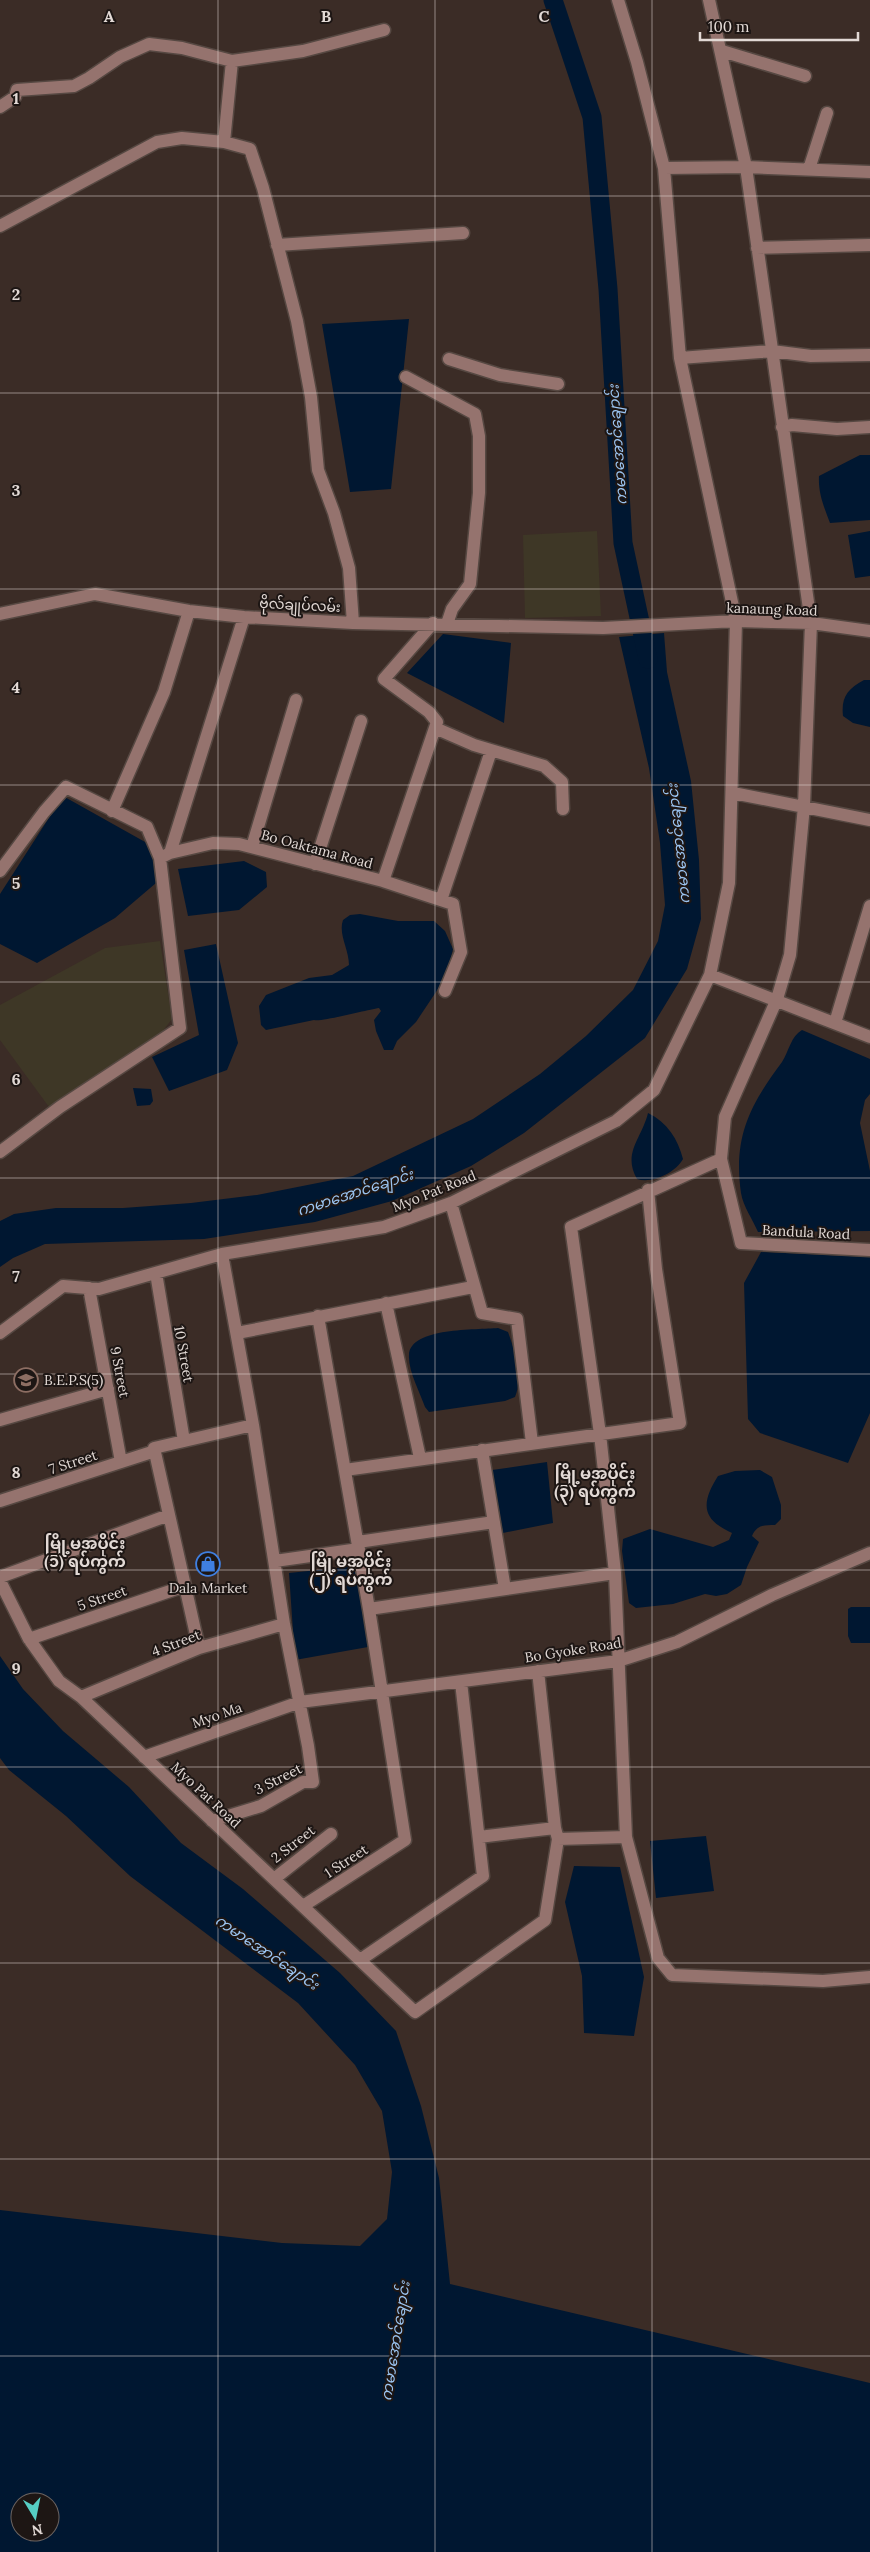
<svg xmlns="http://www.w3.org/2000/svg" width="870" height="2552" font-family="Lora,'Noto Sans Myanmar',serif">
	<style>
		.education { fill: #3e3726 }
		.water { fill: #001731; fill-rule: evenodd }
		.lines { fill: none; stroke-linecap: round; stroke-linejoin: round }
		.river { stroke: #001731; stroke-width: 19 }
		.minor-casing { stroke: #564842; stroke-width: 15 }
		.minor { stroke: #95736e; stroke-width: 12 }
		.grid { fill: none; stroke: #e2d9d5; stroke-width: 1; stroke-opacity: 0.55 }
		.labels { text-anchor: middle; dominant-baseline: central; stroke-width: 4; stroke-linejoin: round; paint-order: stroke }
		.street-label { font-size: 14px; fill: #e2d9d5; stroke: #1d1614 }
		.poi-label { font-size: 14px; fill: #e2d9d5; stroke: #1d1614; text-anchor: start }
		.water-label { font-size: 15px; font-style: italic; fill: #9bc4f1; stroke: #1d1614 }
		.quarter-label { font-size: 16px; font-weight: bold; fill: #e2d9d5; stroke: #1d1614 }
		.grid-label { font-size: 16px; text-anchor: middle; font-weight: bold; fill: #e2d9d5; stroke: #1d1614; stroke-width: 4; stroke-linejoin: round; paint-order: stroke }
	</style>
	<rect width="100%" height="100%" fill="#3b2c26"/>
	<path class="education" d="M597,531L601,616L525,618L523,535Z
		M160,941L172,1019L159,1036L49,1107L0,1040V1005L105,948Z"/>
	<path class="water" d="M409,319L391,489L350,492L322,324Z
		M860,455H870V520L830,523C824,507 818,493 819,476Z
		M870,531V576L855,578L848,535Z
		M664,633L667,672L691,781L699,860L701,919L687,969L645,1038L524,1133L471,1166L392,1201L315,1222L204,1239L45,1244L13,1258L0,1267V1221L14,1214L56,1208H123L191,1203L257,1195L353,1176L473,1119L540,1074L586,1036L633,990L658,941L665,905L660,843L649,768L619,637Z
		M443,634L511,643L504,723L407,673Z
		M864,680H870V727L853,723L843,716C841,698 847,689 864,680Z
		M63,796L154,847L156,883L115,918L37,963L0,944V894Z
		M244,861L266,872L267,887L239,910L188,916L178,869Z
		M360,914L398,921H434L445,931L453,949L447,973L436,992L416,1022L397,1041L393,1050H384L376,1031L374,1020L381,1011L379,1008C366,1010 322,1022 314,1020L266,1030L261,1025L259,1006L266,995L309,978L332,975L349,965C349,949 338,934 343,920L350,915Z
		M216,944L238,1043L227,1070L169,1091L152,1057L199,1035L184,950Z
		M802,1030L870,1059V1094L865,1100L860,1123L870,1171V1231L758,1232C753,1220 743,1206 741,1193C733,1137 750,1105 782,1062C789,1051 791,1036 802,1030Z
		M133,1088L151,1089L153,1101L150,1105L137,1106Z
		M648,1113C667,1122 678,1139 683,1159C676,1172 653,1184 637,1179C622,1153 642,1138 648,1113Z
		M761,1252L870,1257V1413L848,1463L760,1433L748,1419L744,1283Z
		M498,1328L508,1332C515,1351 523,1378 515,1397L505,1401L429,1412L425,1407C420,1392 408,1371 409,1355C410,1327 477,1330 498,1328Z
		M547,1462L553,1523L503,1533L492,1470Z
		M760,1470L772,1477L781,1505V1519L775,1525C764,1525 757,1525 752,1536L759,1542L747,1567L741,1585L727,1594L716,1596L705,1594L673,1604L636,1608L629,1603L622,1551L623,1539L650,1529L713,1547L729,1540L732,1533C701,1519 701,1503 718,1476L735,1471Z
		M356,1566L368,1647L295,1660L289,1573Z
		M851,1607H870V1643H851L848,1636V1609Z
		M0,1656L23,1689L63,1731L129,1787L181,1843L243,1889L340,1973L396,2031L421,2106L439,2178L450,2284L870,2383V2552H0V2210L282,2243L360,2246L387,2219L392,2172L382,2111L355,2065L298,2003L130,1876L66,1816L9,1770L0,1758ZM20,2502H50V2532H20Z
		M706,1836L714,1891L656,1898L650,1841Z
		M574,1866L620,1867L644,1977L634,2036L584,2033L582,1976L565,1902Z"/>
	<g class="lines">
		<path class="river" d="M553,0L592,117L608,289L623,543L648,659"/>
		<g class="minor-casing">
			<path id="minor" d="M709,0L746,167L811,623L804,806L790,955L777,999L725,1117L721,1159L741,1243L870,1250
				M722,51L805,76
				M232,61L224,142L250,149L263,188L297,321L311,397L318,470L334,513L349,568L353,623
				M0,107L15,97L17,90L74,86L89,78L120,57L149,44L182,48L232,61L303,51L384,30
				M664,168L746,167L870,172
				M809,169L827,113
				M0,226L157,142L182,138L224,142
				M277,245L463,233
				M757,248L870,245
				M680,358L772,351L811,356L870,355
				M449,359L500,375L558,384
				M406,377L475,414L479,436V493L470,584L452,609L447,624
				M782,427L792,425L837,429L870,427
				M0,614L95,594L189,611L244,617L353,623L603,628L736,621L811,623L870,631
				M435,728L474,745L544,766L562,782L563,809
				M733,793L870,820
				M112,811L164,692L189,611
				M252,847L296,700
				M170,853L244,617
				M315,864L361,721
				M0,871L44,812L66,787L147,827L160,858
				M383,881L453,904L461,952L445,991
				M441,900L491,751
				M710,975L870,1037
				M835,1023L870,906
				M0,1152L60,1107L180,1028L160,858L170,853L213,843L239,844L383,881L437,722L429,712L384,679L433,623
				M721,1159L571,1227L600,1434L615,1573L626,1837L658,1958L672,1975L823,1981L870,1977
				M451,1203L482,1313L517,1319L532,1443
				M156,1273L184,1441
				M89,1288L121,1462
				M386,1303L420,1458
				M0,1333L63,1286L99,1289L222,1254L384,1227L451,1203L616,1121L654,1090L710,975L729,883L736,621L680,358L664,168L637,62L618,0
				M237,1333L473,1287
				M0,1420L108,1389
				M482,1450L505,1589
				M345,1470L680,1423L656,1269L648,1190
				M0,1501L155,1451
				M358,1542L494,1522
				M275,1561L359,1549
				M0,1577L169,1515
				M0,1581L29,1639L59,1681L81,1697L415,2012L545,1920L558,1839L555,1828L538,1671
				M369,1609L615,1573
				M29,1639L185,1586
				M199,1648L154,1448L253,1425
				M81,1697L199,1648L284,1624
				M144,1757L300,1702L618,1661L677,1642L772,1595L870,1553
				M212,1821L261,1806L303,1782H313L308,1746L284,1624L253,1425L222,1254
				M479,1837L555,1828
				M558,1839L626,1837
				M274,1879L331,1834
				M303,1906L405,1840L369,1609L318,1316
				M360,1960L483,1876L461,1682"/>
		</g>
		<use href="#minor" class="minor"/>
	</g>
	<path class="grid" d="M218,0V2552M435,0V2552M652,0V2552M0,196H870M0,393H870M0,589H870M0,785H870M0,982H870M0,1178H870M0,1374H870M0,1570H870M0,1767H870M0,1963H870M0,2159H870M0,2356H870"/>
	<defs>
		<g id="school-ring" transform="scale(1.25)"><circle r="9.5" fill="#1d1614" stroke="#8d6e63" stroke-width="1.5"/><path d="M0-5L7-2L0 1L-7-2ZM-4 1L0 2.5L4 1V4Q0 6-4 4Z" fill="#8d6e63"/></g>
		<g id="shop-ring" transform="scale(1.25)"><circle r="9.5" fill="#1d1614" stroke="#3f7fe0" stroke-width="1.5"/><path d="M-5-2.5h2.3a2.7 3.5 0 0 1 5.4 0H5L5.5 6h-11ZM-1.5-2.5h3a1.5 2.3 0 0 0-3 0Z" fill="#3f7fe0"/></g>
	</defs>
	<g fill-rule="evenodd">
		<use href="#school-ring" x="26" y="1380"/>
		<use href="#shop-ring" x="208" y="1564"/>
	</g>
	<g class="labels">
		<g class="street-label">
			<text transform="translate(300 605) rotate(3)">ဗိုလ်ချုပ်လမ်း</text>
			<text transform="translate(772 609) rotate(2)">kanaung Road</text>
			<text transform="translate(317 849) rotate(15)">Bo Oaktama Road</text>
			<text transform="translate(434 1191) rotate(-22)">Myo Pat Road</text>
			<text transform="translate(806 1232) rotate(3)">Bandula Road</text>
			<text transform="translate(184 1354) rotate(80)">10 Street</text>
			<text transform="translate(120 1372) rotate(79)">9 Street</text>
			<text transform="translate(73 1462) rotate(-18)">7 Street</text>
			<text transform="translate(102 1598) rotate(-19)">5 Street</text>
			<text transform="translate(176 1643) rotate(-21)">4 Street</text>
			<text transform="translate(573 1650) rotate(-9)">Bo Gyoke Road</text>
			<text transform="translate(217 1715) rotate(-19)">Myo Ma</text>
			<text transform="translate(278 1779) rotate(-27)">3 Street</text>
			<text transform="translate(206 1795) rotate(43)">Myo Pat Road</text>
			<text transform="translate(293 1844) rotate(-38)">2 Street</text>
			<text transform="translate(346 1861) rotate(-33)">1 Street</text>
		</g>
		<g class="poi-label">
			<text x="44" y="1380">B.E.P.S(5)</text>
			<text x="208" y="1588" text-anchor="middle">Dala Market</text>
		</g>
		<g class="water-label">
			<text transform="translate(617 445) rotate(-94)">ကမာအောင်ချောင်း</text>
			<text transform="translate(678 844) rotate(-96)">ကမာအောင်ချောင်း</text>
			<text transform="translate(355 1192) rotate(-18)">ကမာအောင်ချောင်း</text>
			<text transform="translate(267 1952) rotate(34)">ကမာအောင်ချောင်း</text>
			<text transform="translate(395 2341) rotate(-81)">ကမာအောင်ချောင်း</text>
		</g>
		<g class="quarter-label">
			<text x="595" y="1473">မြို့မအပိုင်း<tspan x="595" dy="18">(၃) ရပ်ကွက်</tspan></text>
			<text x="85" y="1543">မြို့မအပိုင်း<tspan x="85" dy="18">(၁) ရပ်ကွက်</tspan></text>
			<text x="351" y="1561">မြို့မအပိုင်း<tspan x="351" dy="18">(၂) ရပ်ကွက်</tspan></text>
		</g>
	</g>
	<g class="grid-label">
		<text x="109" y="22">A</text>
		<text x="326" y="22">B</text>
		<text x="544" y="22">C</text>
		<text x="16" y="104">1</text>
		<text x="16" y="300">2</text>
		<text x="16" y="496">3</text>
		<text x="16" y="693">4</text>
		<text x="16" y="889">5</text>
		<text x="16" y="1085">6</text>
		<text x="16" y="1282">7</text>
		<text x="16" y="1478">8</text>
		<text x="16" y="1674">9</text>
	</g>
	<g transform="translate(35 2517) rotate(170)"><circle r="24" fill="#1d1614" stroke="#6c6461"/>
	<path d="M0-4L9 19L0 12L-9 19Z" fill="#56cec4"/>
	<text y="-8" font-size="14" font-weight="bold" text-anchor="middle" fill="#e2d9d5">N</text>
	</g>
	<path d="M700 32v8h158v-8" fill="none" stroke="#e2d9d5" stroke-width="2.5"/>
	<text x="708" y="32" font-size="15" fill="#e2d9d5" stroke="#1d1614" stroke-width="4" paint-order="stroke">100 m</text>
</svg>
